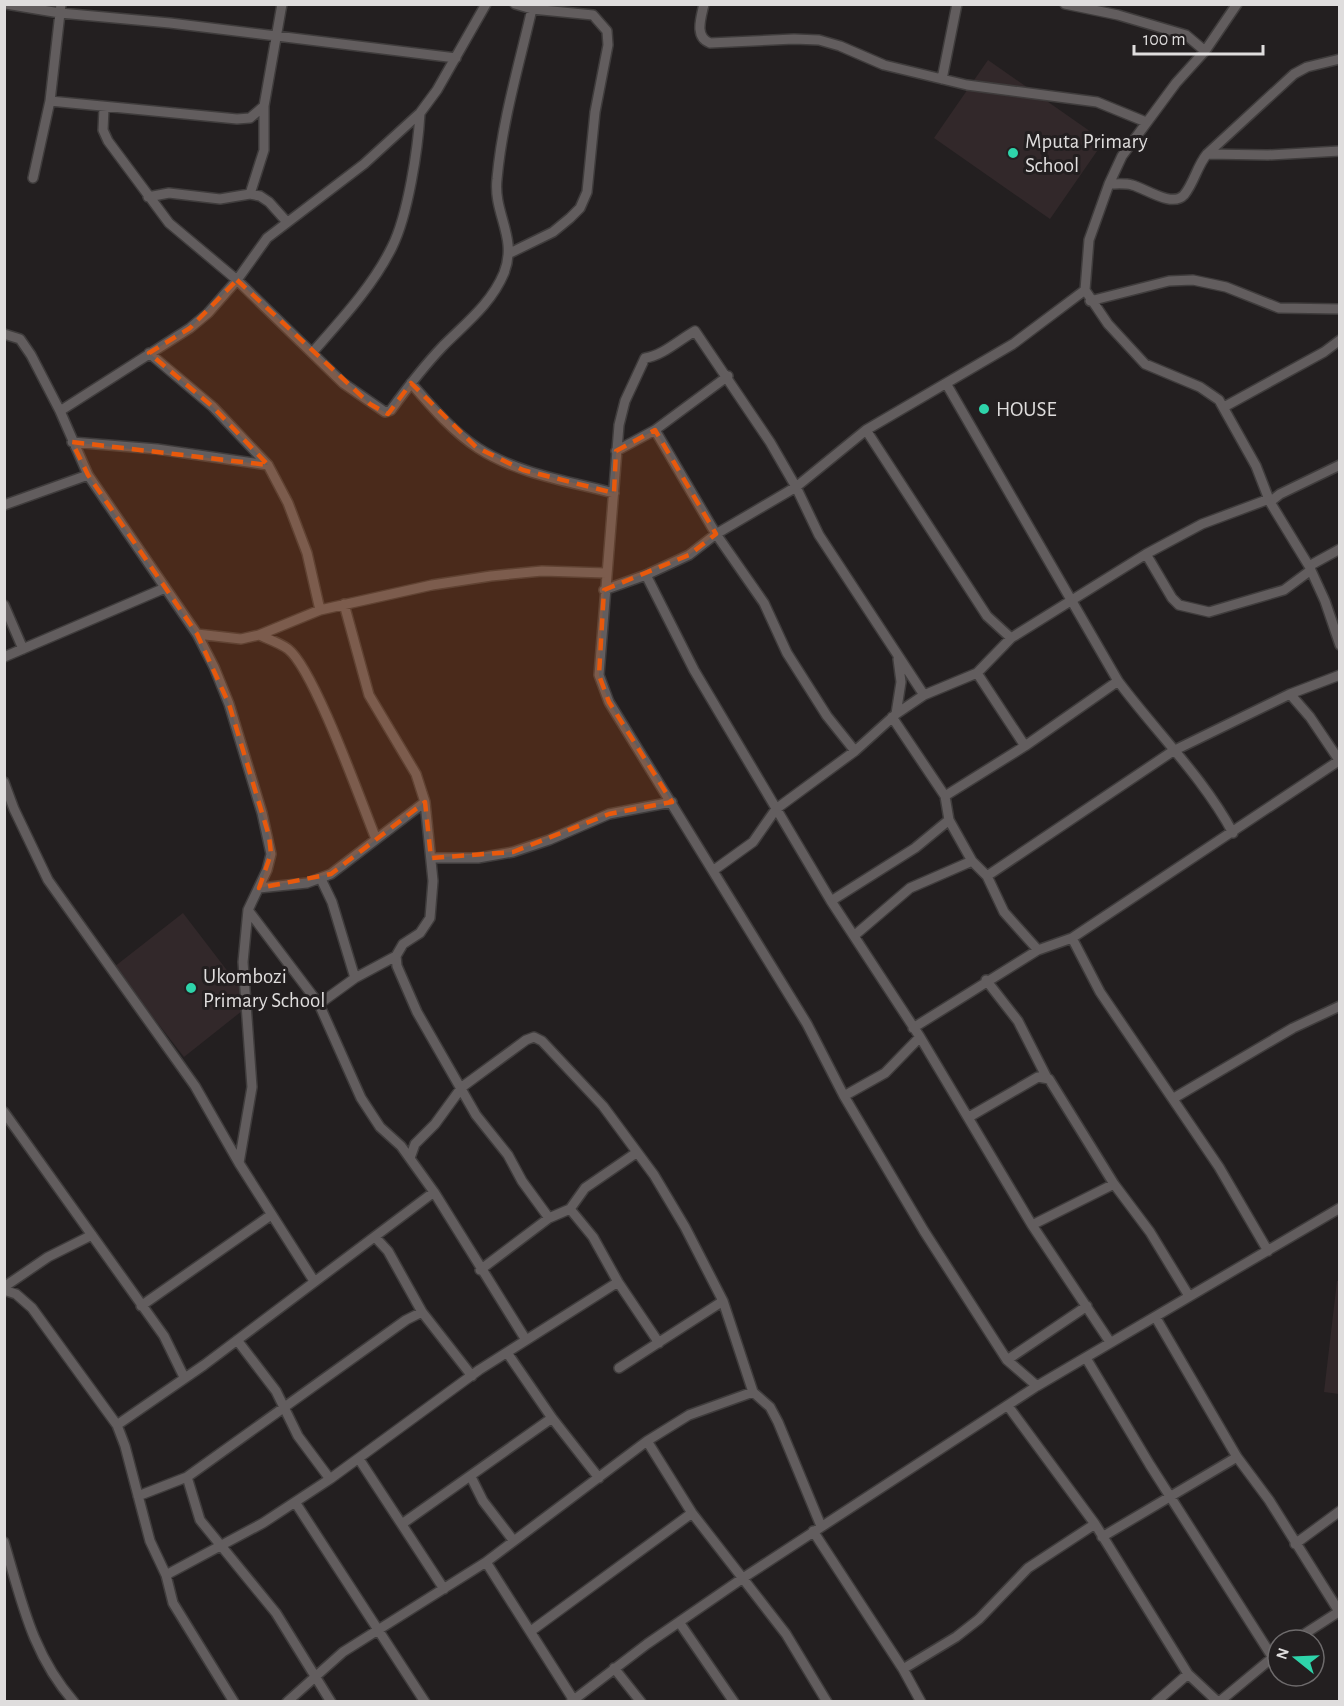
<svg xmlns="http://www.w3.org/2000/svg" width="1344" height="1706" font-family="'Alegreya Sans',sans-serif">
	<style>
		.built { fill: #32282a }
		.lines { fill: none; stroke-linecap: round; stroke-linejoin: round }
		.minor-casing { stroke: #3f3c3c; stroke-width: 12 }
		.minor { stroke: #625d5e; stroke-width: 9 }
		.marked { fill: #e8590c; fill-opacity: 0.2; stroke: #e8590c; stroke-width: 4.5; stroke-dasharray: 12 8; stroke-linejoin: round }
		.poi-dot { fill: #2ed4aa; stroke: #231f20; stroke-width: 2 }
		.labels { text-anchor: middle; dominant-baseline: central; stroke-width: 6; stroke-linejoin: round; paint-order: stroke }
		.poi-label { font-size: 21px; fill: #dfdddd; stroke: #231f20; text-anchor: start }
	</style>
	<rect width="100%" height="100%" fill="#231f20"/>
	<path class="built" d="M988,60L1104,141L1050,219L934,138Z
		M183,913L252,1003L184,1057L114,967Z
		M1337,1281H1340L1339,1394L1324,1392Z"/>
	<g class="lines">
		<g class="minor-casing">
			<path id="minor" d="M6,4L60,13L170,23L456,58
				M704,4C701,18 694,37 710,43L794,39L819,40L840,46L884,65L967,85L1097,102L1146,122
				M1065,4L1118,15L1186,35L1205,51
				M1237,4L1205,51L1176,83L1122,156L1109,184L1089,240L1085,290L1108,324L1145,364L1200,387L1219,400L1256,466L1270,502L1309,566L1325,601L1340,645
				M942,79L957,4
				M50,101L237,119L250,118L264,106
				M104,108L103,130L108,141L169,223L237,280L343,383L385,412L391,410C407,388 424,366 443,346C466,323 491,304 504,273C518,237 493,214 497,179C502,122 519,65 532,9
				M1207,154L1268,155L1340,151
				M33,178L50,101L61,4
				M1109,184C1116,184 1125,183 1132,185C1145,188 1172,208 1184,195C1194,183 1197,166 1207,154L1294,74L1307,67L1340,59
				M250,194L264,150V106L282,4
				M148,197L169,193L220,199L250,194L260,196L269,202L287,222
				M510,253L553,232L570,218L580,208L587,192L595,112L608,45L607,31L593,15L532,9L515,4
				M1090,301L1169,281L1193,280L1226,287L1279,308L1340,309
				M4,334L20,339L31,355L60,411L88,475L197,634L214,667L229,704L262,813L271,854L267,870L248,910L243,962L252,1087L239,1163
				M149,353L213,407L268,465L288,503L307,553L320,610
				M312,353C340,321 373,286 392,247C408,215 418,149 420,113
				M411,383C431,406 452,431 478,448C518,474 568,481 614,493
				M947,385L1118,681C1156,732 1203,777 1233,833
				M1224,407L1324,352L1340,340
				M60,411L190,328L208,313L237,280L267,238L364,164L420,113L437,90L486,4
				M655,430L716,534L764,603L787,653L827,716L855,751
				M866,430L987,616L1011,638
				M72,442L157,449L268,465
				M616,451L655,430L728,376
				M1270,502L1280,494L1340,465
				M4,505L88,475
				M1146,554L1172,598L1179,605L1209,612L1284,590L1311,570
				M1309,566L1340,549
				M646,575L694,670L831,901L920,1037L1032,1225L1110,1342
				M604,590L646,575L689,555L716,534L796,487L866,430L1013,344L1085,290
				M344,604L369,695L416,774L425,802L433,881L430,918L420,933L403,944L396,956L397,966L417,1012L476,1115L508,1155L522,1181L549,1218L570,1209L585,1188L636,1153
				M4,605L23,649
				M197,634L241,639L259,635L320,610L432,585L491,576L542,571L606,573
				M259,635C268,639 280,643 288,649C314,669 361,802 376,839
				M4,657L165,588
				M977,673L1025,746
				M1290,694L1310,717L1339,760
				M924,695L819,535L796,487L770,442L695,331C679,340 662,356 645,358L625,401L619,425L599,675L609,702L807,1024L844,1096L924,1231L1007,1360L1037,1386
				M896,714L901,682L898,659
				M892,717L945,796L949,820L972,861L987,876L1004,912L1038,950
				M4,782L14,809L48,880L195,1086L239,1163L314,1281
				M945,796L1025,746L1118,681
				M431,858H478L513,852L549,840L609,814L672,802
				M714,870L753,842L776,809L855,751L896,714L924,695L977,673L1011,638L1146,554L1202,524L1269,499
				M987,876L1173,751L1290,694L1340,675
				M321,879L332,902L355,978
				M259,888L307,883L331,874L425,802
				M831,901L915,848L949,820
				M248,910L319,1004L361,1098L380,1127L401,1146L434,1192L526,1340
				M855,935L910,888L972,861
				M1072,938L1100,992L1219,1167L1268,1251
				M986,980L1018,1021L1046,1076
				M319,1004L355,978L396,956
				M913,1028L1038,950L1072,938L1340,760
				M844,1096L885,1073L920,1037
				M1174,1098L1293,1028L1340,1006
				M4,1112L164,1336L184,1377
				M969,1117L1038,1077L1049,1079L1114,1184L1150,1232L1189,1296
				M410,1158L415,1144L435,1124L462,1087L526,1040L534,1037L542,1041L603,1106L654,1175L685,1227L723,1301L753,1392L770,1407L778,1422L821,1526
				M570,1209L593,1237L618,1282L659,1343
				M1032,1225L1114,1184
				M375,1237L388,1251L422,1312L472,1376
				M480,1270L549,1218
				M4,1287L48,1257L92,1235
				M4,1290L16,1294L32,1308L117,1425L125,1446L150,1541L166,1575L173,1603L234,1702
				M141,1306L271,1215
				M1156,1318L1237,1457L1269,1500L1340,1613
				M237,1340L276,1391L298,1436L330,1479
				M508,1354L552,1418L599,1478
				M1086,1358L1150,1465L1273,1658
				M1007,1360L1087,1306
				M619,1368L723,1301
				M1008,1406L1095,1524L1188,1674L1218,1702
				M117,1425L204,1365L434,1192
				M647,1441L692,1513L786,1634L827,1702
				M359,1459L444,1589
				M187,1477L200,1520L276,1613L331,1702
				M471,1477L483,1501L513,1540
				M138,1496L187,1477L406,1320L422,1312
				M295,1502L425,1702
				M402,1524L552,1418
				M813,1531L903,1669L921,1702
				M1102,1537L1237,1457
				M4,1542C22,1602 32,1654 74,1702
				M1295,1544L1340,1511
				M486,1562L573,1699
				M166,1575L263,1523L330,1479L479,1370L618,1282
				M679,1622L734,1702
				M531,1631L692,1513
				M1295,1640L1340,1611
				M614,1668L641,1702
				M903,1669L956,1637L979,1619L1028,1568L1095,1524
				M287,1702L343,1652L486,1562L647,1441L689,1415L753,1392
				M571,1702L647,1644L743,1578L1037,1386L1340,1208
				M1156,1702L1188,1674
				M1219,1702L1278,1653"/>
		</g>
		<use href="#minor" class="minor"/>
	</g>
	<path class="marked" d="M237,280L370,404L388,414L411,383L476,447L523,470L614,493L616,451L655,430L716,534L689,555L604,590L599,675L609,702L672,802L609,814L513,852L431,858L425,802L331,874L259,888L271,854L269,836L229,704L197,634L88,475L72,442L268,465L213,407L149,353L190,328Z"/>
	<g class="poi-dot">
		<circle cx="1013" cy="153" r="6"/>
		<circle cx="984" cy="409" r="6"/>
		<circle cx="191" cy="988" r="6"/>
	</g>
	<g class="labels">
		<g class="poi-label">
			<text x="1025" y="141">Mputa Primary<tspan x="1025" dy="24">School</tspan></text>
			<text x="996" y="409">HOUSE</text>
			<text x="203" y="976">Ukombozi<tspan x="203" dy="24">Primary School</tspan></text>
		</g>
	</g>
	<rect width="1344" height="1706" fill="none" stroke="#dfdddd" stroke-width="12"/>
	<g transform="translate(1296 1658) rotate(288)"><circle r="28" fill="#231f20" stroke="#6e6b6c" stroke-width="1.5"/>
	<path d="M0-4.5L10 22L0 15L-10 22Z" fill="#2ed4aa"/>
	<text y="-9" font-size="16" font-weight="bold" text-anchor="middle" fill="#dfdddd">N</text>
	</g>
	<path d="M1134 45v9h129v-9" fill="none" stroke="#dfdddd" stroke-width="3"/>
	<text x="1143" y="45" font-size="18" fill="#dfdddd" stroke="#231f20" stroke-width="4.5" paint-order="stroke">100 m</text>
</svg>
